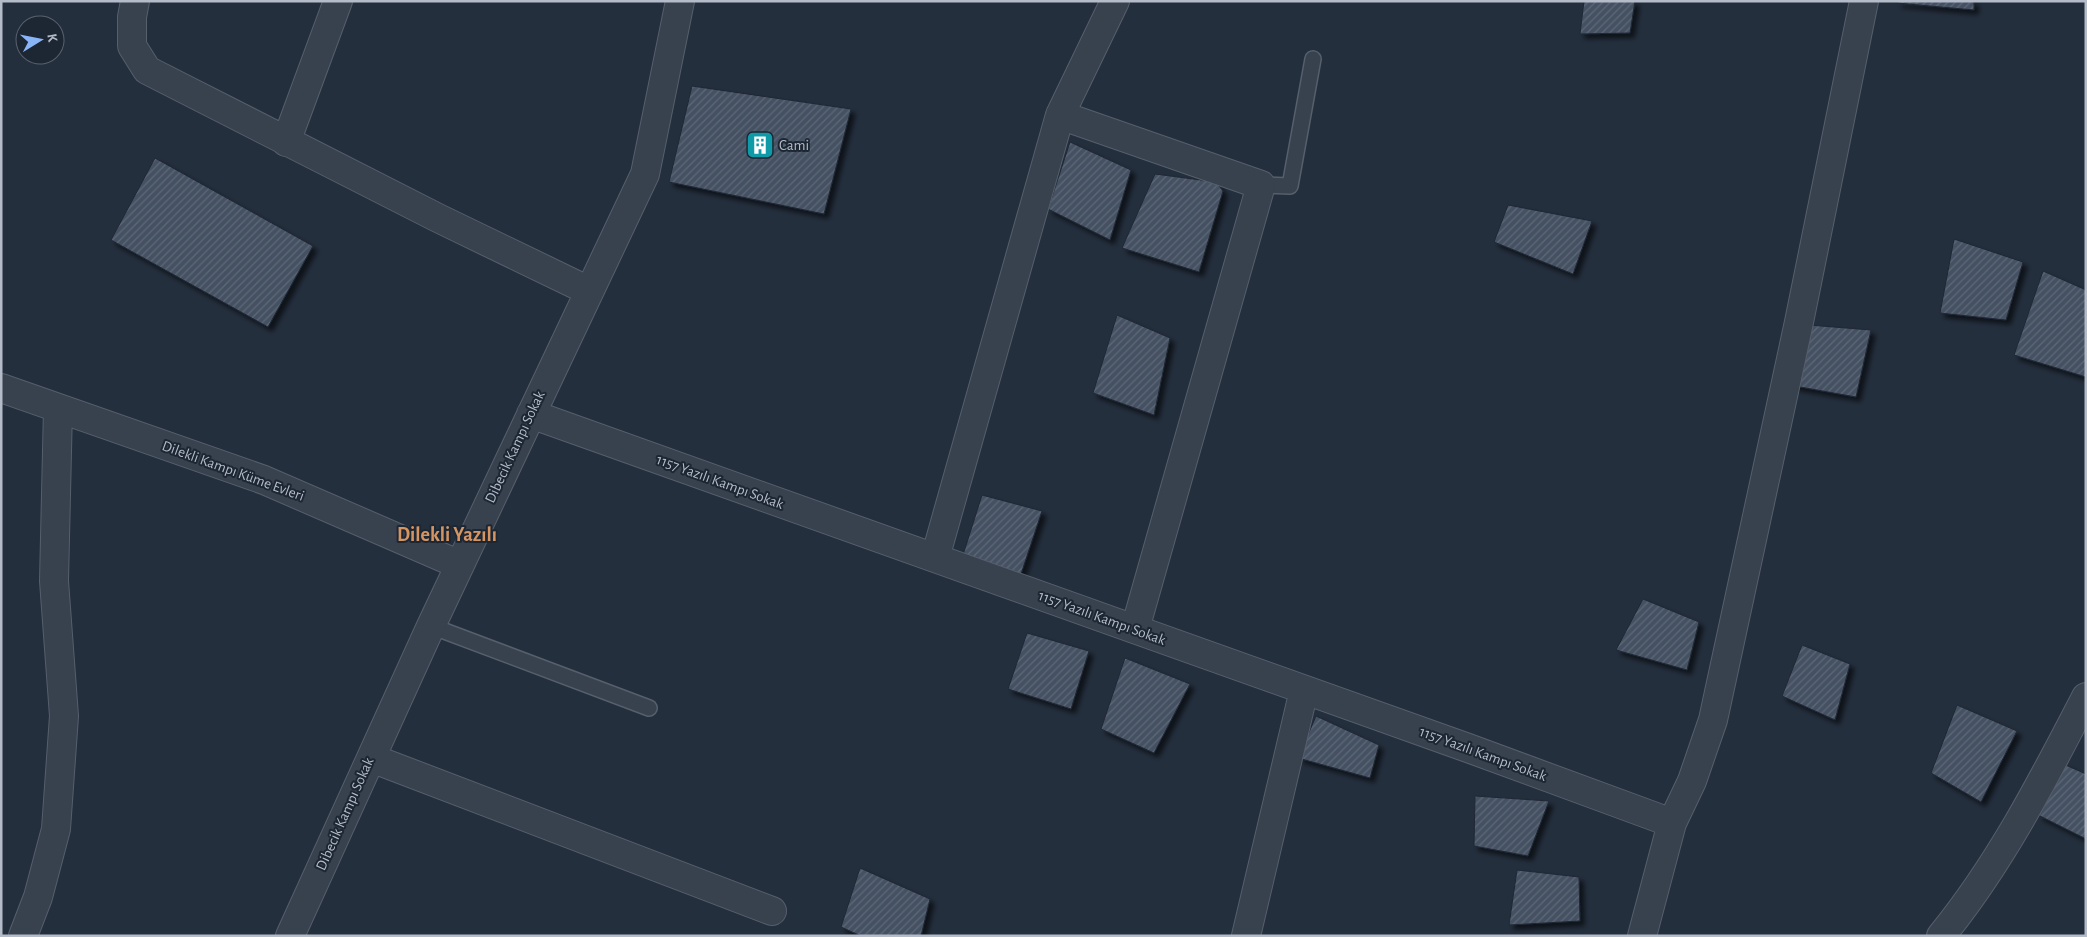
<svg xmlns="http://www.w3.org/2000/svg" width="2087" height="937" font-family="'Alegreya Sans',sans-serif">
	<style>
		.building { fill: url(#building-hatch); stroke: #1f2835; filter: url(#shadow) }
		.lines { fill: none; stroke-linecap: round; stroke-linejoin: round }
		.service-casing { stroke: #565f6c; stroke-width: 18 }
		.minor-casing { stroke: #565f6c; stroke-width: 30 }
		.service { stroke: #38414e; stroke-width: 15 }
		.minor { stroke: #38414e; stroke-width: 28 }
		.labels { text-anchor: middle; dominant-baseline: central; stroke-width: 4; stroke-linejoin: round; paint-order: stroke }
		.poi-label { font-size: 15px; fill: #b4bcc9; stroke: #1d2633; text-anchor: start }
		.street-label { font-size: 15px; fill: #b4bcc9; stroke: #1d2633 }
		.district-label { font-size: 20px; font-weight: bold; fill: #d59563; stroke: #1d2633 }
	</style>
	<defs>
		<pattern id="building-hatch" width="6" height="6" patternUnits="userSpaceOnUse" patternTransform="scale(1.25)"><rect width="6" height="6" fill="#455162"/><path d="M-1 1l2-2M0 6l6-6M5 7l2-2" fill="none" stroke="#5d6877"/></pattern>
		<filter id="shadow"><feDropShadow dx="4.5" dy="4.5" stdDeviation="2.5" flood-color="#0009"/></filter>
	</defs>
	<rect width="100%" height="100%" fill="#242f3e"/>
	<path class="building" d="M1584,1H1635L1630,33L1580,34Z
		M1897,1H1974V10L1897,3Z
		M692,86L851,109L824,214L669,182Z
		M1070,142L1131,170L1110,240L1048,209Z
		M155,158L313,246L268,327L111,240Z
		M1155,174L1216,182L1223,191L1199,272L1122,248Z
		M1508,205L1592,221L1573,274L1494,242Z
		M1954,239L2023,262L2006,320L1940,313Z
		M2043,271L2086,290V377L2014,355Z
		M1117,315L1170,338L1154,415L1093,393Z
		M1809,325L1871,330L1856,397L1789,385Z
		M982,495L1042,511L1020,577L962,558Z
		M1643,599L1699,622L1687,670L1616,650Z
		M1027,633L1089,651L1071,709L1008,689Z
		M1802,645L1850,664L1835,720L1782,696Z
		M1125,658L1190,684L1154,753L1101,729Z
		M1957,705L2017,731L1981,802L1931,773Z
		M1316,716L1379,745L1370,778L1298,758Z
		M2061,763L2086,774V839L2038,815Z
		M1475,796L1549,801L1528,856L1474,846Z
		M860,868L930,899L921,936H861L841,927Z
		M1517,870L1579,877L1580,921L1509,925Z"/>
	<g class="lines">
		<g class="service-casing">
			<path id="service" d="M1261,185L1290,186L1313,59
				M431,626L649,708"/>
		</g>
		<g class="minor-casing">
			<path id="minor" d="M135,1L132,17V46L147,70L438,218L589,291
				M1060,115L1115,1
				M286,142L338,1
				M1,388L264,480L460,565
				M531,414L1468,748L1672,823
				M935,558L1060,115L1261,185L1135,629
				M371,758L772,911
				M23,936L38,897L56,829L64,716L54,581L58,408
				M290,936L431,626L645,174L680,1
				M1246,936L1304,690
				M1642,936L1672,823L1692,781L1713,720L1799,322L1864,1
				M1941,936C2000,864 2043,780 2086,697"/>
		</g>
		<use href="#service" class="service"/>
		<use href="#minor" class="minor"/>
	</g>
	<defs>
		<g id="building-square" transform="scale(1.4375)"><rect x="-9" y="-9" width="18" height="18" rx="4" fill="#0f9aa8" stroke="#1d2633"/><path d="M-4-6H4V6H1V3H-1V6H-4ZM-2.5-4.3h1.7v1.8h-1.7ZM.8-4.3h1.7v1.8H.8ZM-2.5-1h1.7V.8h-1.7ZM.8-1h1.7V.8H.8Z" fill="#fff"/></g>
	</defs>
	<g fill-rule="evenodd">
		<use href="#building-square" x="760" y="145"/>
	</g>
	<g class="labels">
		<g class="poi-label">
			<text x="779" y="145">Cami</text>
		</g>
		<g class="street-label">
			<text transform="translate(515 447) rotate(-65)">Dibecik Kampı Sokak</text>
			<text transform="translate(233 471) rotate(20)">Dilekli Kampı Küme Evleri</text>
			<text transform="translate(720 482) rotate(20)">1157 Yazılı Kampı Sokak</text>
			<text transform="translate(1102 618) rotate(20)">1157 Yazılı Kampı Sokak</text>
			<text transform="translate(1483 754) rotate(20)">1157 Yazılı Kampı Sokak</text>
			<text transform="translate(345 814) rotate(-66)">Dibecik Kampı Sokak</text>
		</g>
		<g class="district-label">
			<text x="447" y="535">Dilekli Yazılı</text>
		</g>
	</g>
	<rect width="2087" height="937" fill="none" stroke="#b4bcc9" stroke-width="5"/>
	<g transform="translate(40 40) rotate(80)"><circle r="24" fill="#1d2633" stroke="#59626f"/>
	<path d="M0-4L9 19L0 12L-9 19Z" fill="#8ab4f8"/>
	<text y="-8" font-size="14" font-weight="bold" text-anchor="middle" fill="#b4bcc9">K</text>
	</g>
</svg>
